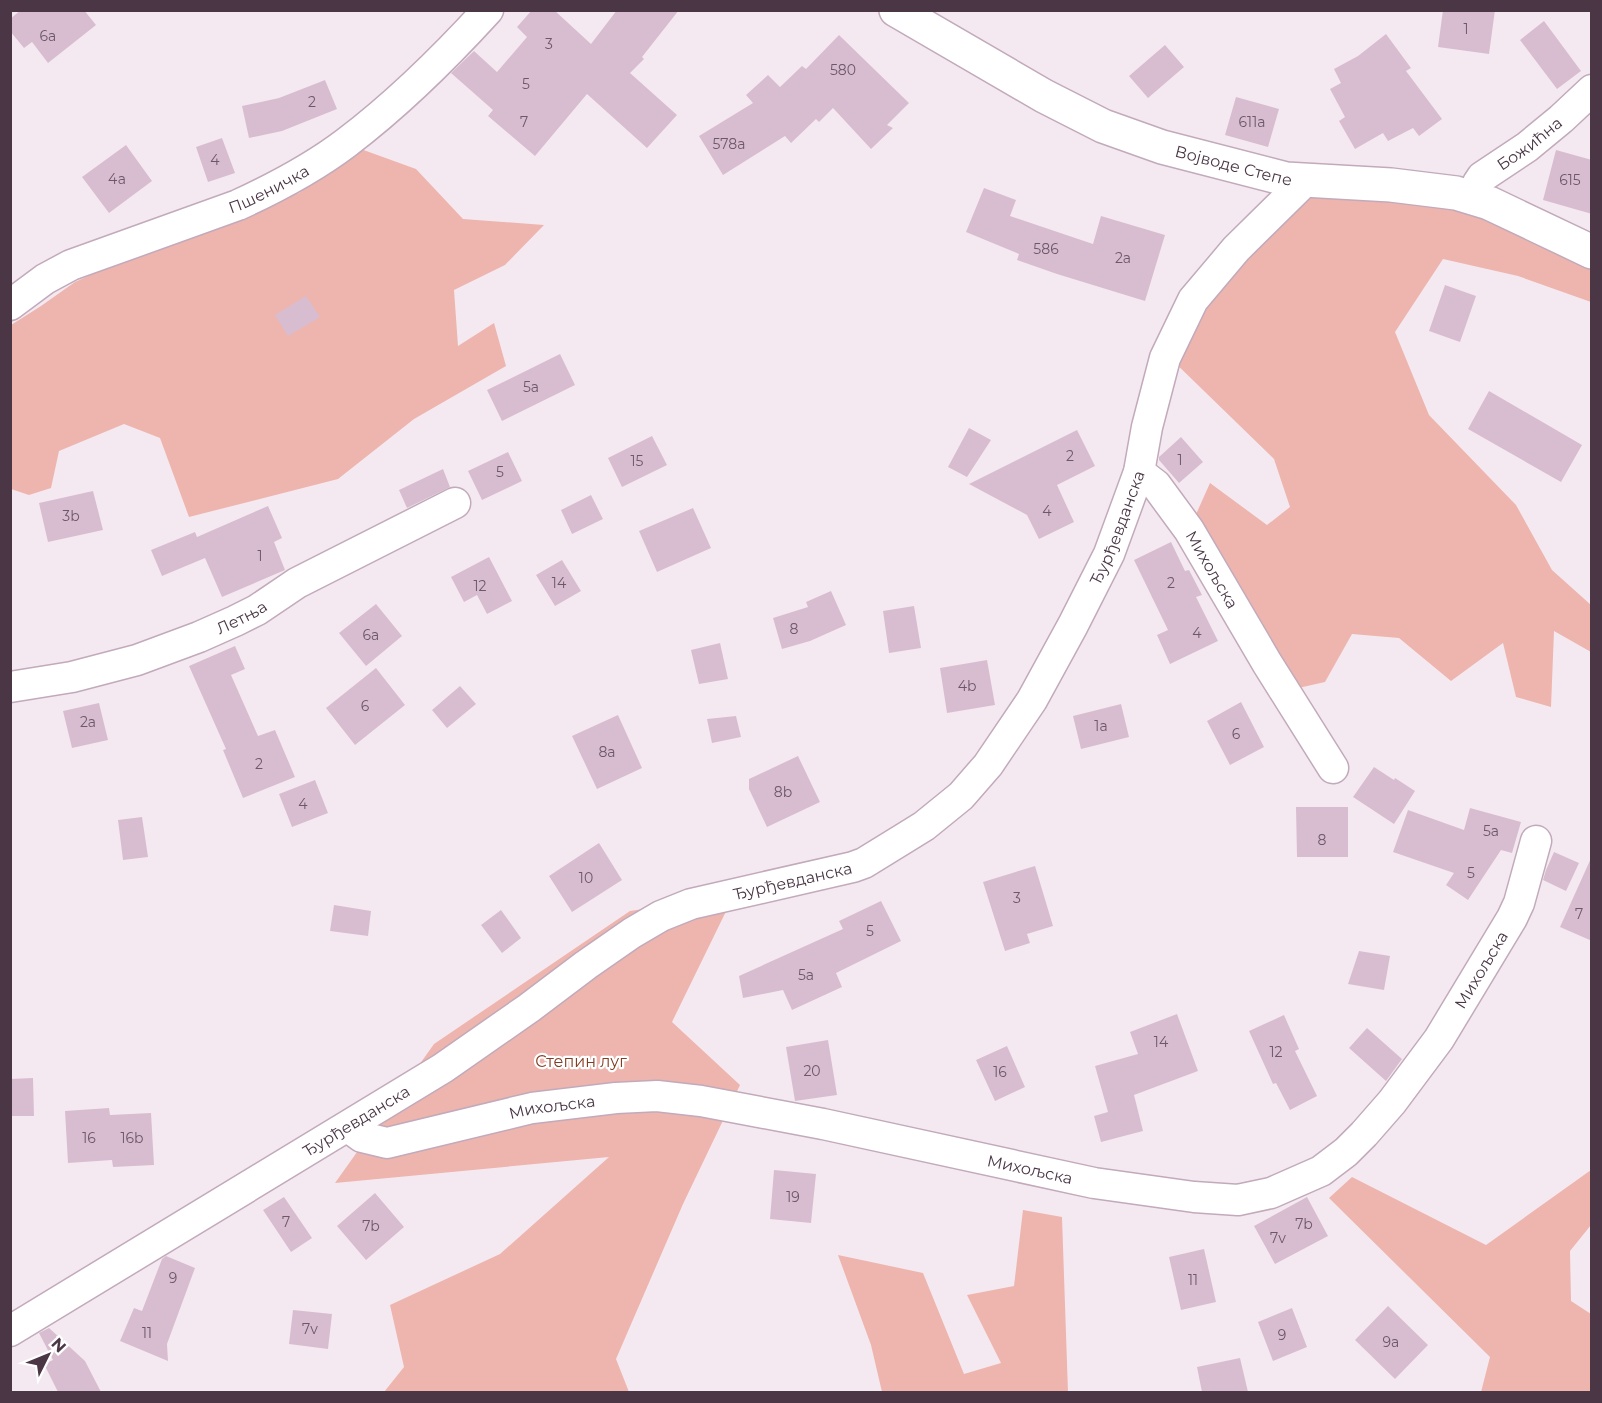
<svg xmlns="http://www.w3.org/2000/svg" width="1602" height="1403" font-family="Montserrat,sans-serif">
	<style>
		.green { fill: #edb5ae }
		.building { fill: #d8bdd1 }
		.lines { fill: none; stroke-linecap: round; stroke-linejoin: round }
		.minor-casing { stroke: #c2aabb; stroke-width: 33 }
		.tertiary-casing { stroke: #c2aabb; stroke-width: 36 }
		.minor { stroke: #fff; stroke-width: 30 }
		.tertiary { stroke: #fff; stroke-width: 33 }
		.labels { text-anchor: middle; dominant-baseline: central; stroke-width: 4.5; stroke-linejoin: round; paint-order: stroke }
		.number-label { font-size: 14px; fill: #6e5868 }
		.street-label { font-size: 16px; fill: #4a3645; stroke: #fff }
		.park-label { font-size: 16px; fill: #823d23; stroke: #fff }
	</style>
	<rect width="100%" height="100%" fill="#f5e9f1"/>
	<path class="green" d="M358,148L416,169L463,219L544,225L505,265L454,290L458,346L494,323L506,366L414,419L338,479L189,517L160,438L124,424L59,451L51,488L29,495L11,489V325L41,306L75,282L152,247L229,217L299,193Z
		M1303,196H1390L1470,211L1591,262V302L1518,276L1443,259L1395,332L1429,415L1516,505L1552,570L1591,605V652L1554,631L1551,707L1516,697L1503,643L1451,681L1399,638L1352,634L1325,682L1285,691L1189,530L1210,483L1267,525L1290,507L1274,459L1167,355L1193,300Z
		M734,895L672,1022L740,1085L683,1204L616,1359L629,1392H384L404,1367L390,1305L500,1254L609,1157L335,1183L434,1044L630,911Z
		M1591,1170V1225L1570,1251L1571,1301L1591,1314V1392H1481L1490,1357L1329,1198L1352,1177L1486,1245Z
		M1023,1210L1062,1217L1068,1392H882L871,1345L838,1255L923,1273L964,1374L1001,1363L967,1295L1014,1286Z"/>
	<path class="building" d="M21,10H84L96,25L48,63L32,42L24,48L10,31V19Z
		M532,10H554L591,44L617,10H679L642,57L644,59L630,73L677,115L647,148L587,94L535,156L488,116L493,110L451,73L474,51L497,72L527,37L517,27Z
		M1443,10H1495L1489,54L1438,47Z
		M1544,21L1581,71L1557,89L1520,40Z
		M1386,34L1411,68L1406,71L1442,119L1419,136L1413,128L1388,141L1383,133L1355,149L1339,121L1345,117L1330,89L1341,83L1334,69L1358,56Z
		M839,35L909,103L887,125L893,128L871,149L833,108L819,122L816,119L791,143L785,136L723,175L699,136L753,103L746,95L768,75L780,87L802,66L806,69Z
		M1165,45L1184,67L1148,98L1129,76Z
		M325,80L337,109L282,131L249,138L242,106L279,98Z
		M1236,97L1279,109L1268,147L1225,135Z
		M222,138L235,173L208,182L196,147Z
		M126,145L152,181L109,213L82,177Z
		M1556,150L1592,160V214L1543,200Z
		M984,188L1016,200L1010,216L1093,244L1101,216L1165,235L1145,301L1057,274L1017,260L1019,254L966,232Z
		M1445,285L1476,296L1460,342L1429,331Z
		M306,296L320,317L288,336L275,315Z
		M560,354L575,385L502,421L487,390Z
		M1489,391L1582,445L1561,482L1468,429Z
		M969,428L991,440L967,477L948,467Z
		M1077,430L1095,466L1057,485L1074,522L1039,539L1027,515L969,484Z
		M652,436L667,465L622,487L608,458Z
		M1181,437L1203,462L1179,483L1159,460V457Z
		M508,452L522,481L482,500L468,471Z
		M443,469L450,487L407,508L399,490Z
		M93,491L103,530L48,542L39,503Z
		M591,495L603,519L572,534L561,510Z
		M268,506L282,538L274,542L285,570L222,597L205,558L162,576L151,550L195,532L197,537Z
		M693,508L711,548L657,572L639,531Z
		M1171,542L1185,571L1189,570L1202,595L1196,597L1218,641L1170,664L1157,635L1168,630L1134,560Z
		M489,557L512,601L487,614L477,595L464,602L451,577Z
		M562,560L581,591L555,606L536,575Z
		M831,591L846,625L810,641L782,649L773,618L808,607L806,602Z
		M376,604L402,636L366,666L339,633Z
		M914,606L921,648L889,653L883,611Z
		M720,643L728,679L699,684L691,650Z
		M235,646L245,669L231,675L258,736L275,730L295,777L243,798L223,750L226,749L189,666Z
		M987,660L995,705L947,713L940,668Z
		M376,668L405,705L355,745L326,708Z
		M460,686L476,704L447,728L432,710Z
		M1241,702L1264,747L1230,765L1207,721Z
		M99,703L108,740L72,748L63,711Z
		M1121,704L1129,737L1081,749L1073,716Z
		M618,715L642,768L597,789L572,736Z
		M736,716L741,737L712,743L707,719Z
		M798,756L820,802L767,827L749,789V779Z
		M1374,767L1394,780L1395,778L1415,791L1394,824L1353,797Z
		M315,780L328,813L292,827L279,794Z
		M1296,807H1348V857H1297Z
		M1470,808L1521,822L1512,853L1501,850L1468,900L1446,885L1454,873L1393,852L1408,810L1464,830Z
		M142,817L148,857L123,860L118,820Z
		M599,843L622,880L572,912L549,876Z
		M1554,852L1579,863L1566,891L1543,880L1546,870Z
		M1592,856V941L1560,927Z
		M1035,866L1053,926L1027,934L1030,943L1005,951L983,882Z
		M881,901L901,941L836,973L842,987L792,1010L783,990L743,998L739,976L843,929L839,921Z
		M334,905L371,911L368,936L330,931Z
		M501,910L521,938L502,953L481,925Z
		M1359,951L1390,956L1384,990L1348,984Z
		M1177,1014L1198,1071L1134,1095L1143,1131L1101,1142L1094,1116L1108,1112L1095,1066L1138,1054L1130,1032Z
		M1284,1015L1299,1049L1295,1051L1317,1096L1290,1110L1276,1083L1273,1084L1249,1031Z
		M1367,1028L1402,1059L1386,1081L1349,1048Z
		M828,1040L837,1095L795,1101L786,1047Z
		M1007,1046L1025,1087L995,1101L976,1060Z
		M33,1078L34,1116H10V1079Z
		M109,1108L110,1115L151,1113L154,1165L113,1167L112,1160L68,1163L65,1111Z
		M774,1170L816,1174L811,1223L770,1219Z
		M375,1193L404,1227L366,1260L337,1226Z
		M284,1197L312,1238L291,1252L263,1210Z
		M1307,1197L1328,1236L1275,1264L1254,1226Z
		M1204,1249L1216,1302L1181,1310L1169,1257Z
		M166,1256L195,1268L167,1344L168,1361L120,1341L134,1308L142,1311L162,1259Z
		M1388,1306L1428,1345L1395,1379L1355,1340Z
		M1292,1308L1307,1347L1273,1361L1258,1322Z
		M293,1310L332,1314L328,1349L289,1344Z
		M49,1328L85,1361L101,1392H58L44,1364L53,1360L39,1333Z
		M1240,1358L1248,1392H1202L1197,1367Z"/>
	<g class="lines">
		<g class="minor-casing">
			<g id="minor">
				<path id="s1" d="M1473,198L1478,183L1482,177L1527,147L1561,119L1592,90"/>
				<path id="s2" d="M10,305L45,279L71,265L238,205C275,188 313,168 346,143C395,106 446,56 488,10"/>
				<path id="s3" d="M1139,472L1156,485L1189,530L1267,663L1333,768"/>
				<path id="s4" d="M10,687L72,677L137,660L199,637L235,621L257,610L297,583L455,503"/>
				<path id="s5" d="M348,1127L362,1137L387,1143L532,1108L616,1098L657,1096L701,1101L823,1124L1094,1183L1194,1197L1238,1200L1271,1193L1321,1171L1346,1152L1364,1134L1392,1102L1439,1039L1512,918L1519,903L1536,841"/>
				<path id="s6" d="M10,1331L443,1068L529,1008L586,965L632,933L661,916L691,904L853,867L864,863L903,839L924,826L961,796L988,765L1032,700L1073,625L1109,554L1139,472L1147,427L1165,358L1193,300L1236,249L1305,181"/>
			</g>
		</g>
		<g class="tertiary-casing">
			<g id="tertiary">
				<path id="s7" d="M896,10L1044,96L1103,126L1162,147L1286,179L1391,185L1456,193L1489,203L1592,252"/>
			</g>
		</g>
		<use href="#minor" class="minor"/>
		<use href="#tertiary" class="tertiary"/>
	</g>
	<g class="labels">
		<g class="number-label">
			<text x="1466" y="29">1</text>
			<text x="48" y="36">6a</text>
			<text x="549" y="44">3</text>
			<text x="843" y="70">580</text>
			<text x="526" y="84">5</text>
			<text x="312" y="102">2</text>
			<text x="524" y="122">7</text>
			<text x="1252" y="122">611a</text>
			<text x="729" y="144">578a</text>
			<text x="215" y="160">4</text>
			<text x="117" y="179">4a</text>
			<text x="1570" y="180">615</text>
			<text x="1046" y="249">586</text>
			<text x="1123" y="258">2a</text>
			<text x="531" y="387">5a</text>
			<text x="1070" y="456">2</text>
			<text x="1180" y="460">1</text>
			<text x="637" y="461">15</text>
			<text x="500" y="472">5</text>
			<text x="1047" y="511">4</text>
			<text x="71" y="516">3b</text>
			<text x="260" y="556">1</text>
			<text x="559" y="583">14</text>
			<text x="1171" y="583">2</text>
			<text x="480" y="586">12</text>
			<text x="794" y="629">8</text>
			<text x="1197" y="633">4</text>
			<text x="371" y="635">6a</text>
			<text x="967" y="686">4b</text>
			<text x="365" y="706">6</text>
			<text x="88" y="722">2a</text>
			<text x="1101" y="726">1a</text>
			<text x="1236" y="734">6</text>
			<text x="607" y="752">8a</text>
			<text x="259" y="764">2</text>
			<text x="783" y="792">8b</text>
			<text x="303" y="804">4</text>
			<text x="1491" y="831">5a</text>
			<text x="1322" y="840">8</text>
			<text x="1471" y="873">5</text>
			<text x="586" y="878">10</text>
			<text x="1017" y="898">3</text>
			<text x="1579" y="914">7</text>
			<text x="870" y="931">5</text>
			<text x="806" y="975">5a</text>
			<text x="1161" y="1042">14</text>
			<text x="1276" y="1052">12</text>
			<text x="812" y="1071">20</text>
			<text x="1000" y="1072">16</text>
			<text x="89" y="1138">16</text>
			<text x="132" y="1138">16b</text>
			<text x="793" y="1197">19</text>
			<text x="286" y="1222">7</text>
			<text x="1304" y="1224">7b</text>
			<text x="371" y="1226">7b</text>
			<text x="1278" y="1238">7v</text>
			<text x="173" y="1278">9</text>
			<text x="1193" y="1280">11</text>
			<text x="310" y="1329">7v</text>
			<text x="147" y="1333">11</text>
			<text x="1282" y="1335">9</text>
			<text x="1391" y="1342">9a</text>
		</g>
		<g class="street-label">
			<text stroke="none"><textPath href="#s1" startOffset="81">Божићна</textPath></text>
			<text stroke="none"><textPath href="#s7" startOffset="374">Војводе Степе</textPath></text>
			<text stroke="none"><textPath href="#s2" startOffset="285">Пшеничка</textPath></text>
			<text stroke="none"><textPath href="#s6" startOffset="1413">Ђурђевданска</textPath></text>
			<text stroke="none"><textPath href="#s3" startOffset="123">Михољска</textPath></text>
			<text stroke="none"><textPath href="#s4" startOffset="243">Летња</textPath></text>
			<text stroke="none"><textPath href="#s6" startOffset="909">Ђурђевданска</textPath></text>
			<text stroke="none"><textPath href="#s5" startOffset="1256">Михољска</textPath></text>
			<text stroke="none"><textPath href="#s5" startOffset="212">Михољска</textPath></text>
			<text stroke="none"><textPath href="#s6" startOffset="405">Ђурђевданска</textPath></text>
			<text stroke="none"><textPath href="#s5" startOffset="698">Михољска</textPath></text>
		</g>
		<g class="park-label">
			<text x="581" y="1061">Степин луг</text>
		</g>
	</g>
	<rect width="1602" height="1403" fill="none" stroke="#4a3645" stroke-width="24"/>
	<g transform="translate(48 1355) rotate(47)" stroke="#ffffff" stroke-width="4.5" paint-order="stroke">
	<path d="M0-4.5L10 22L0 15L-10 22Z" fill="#4a3645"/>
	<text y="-9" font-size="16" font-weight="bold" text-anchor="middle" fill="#4a3645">N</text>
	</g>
</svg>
